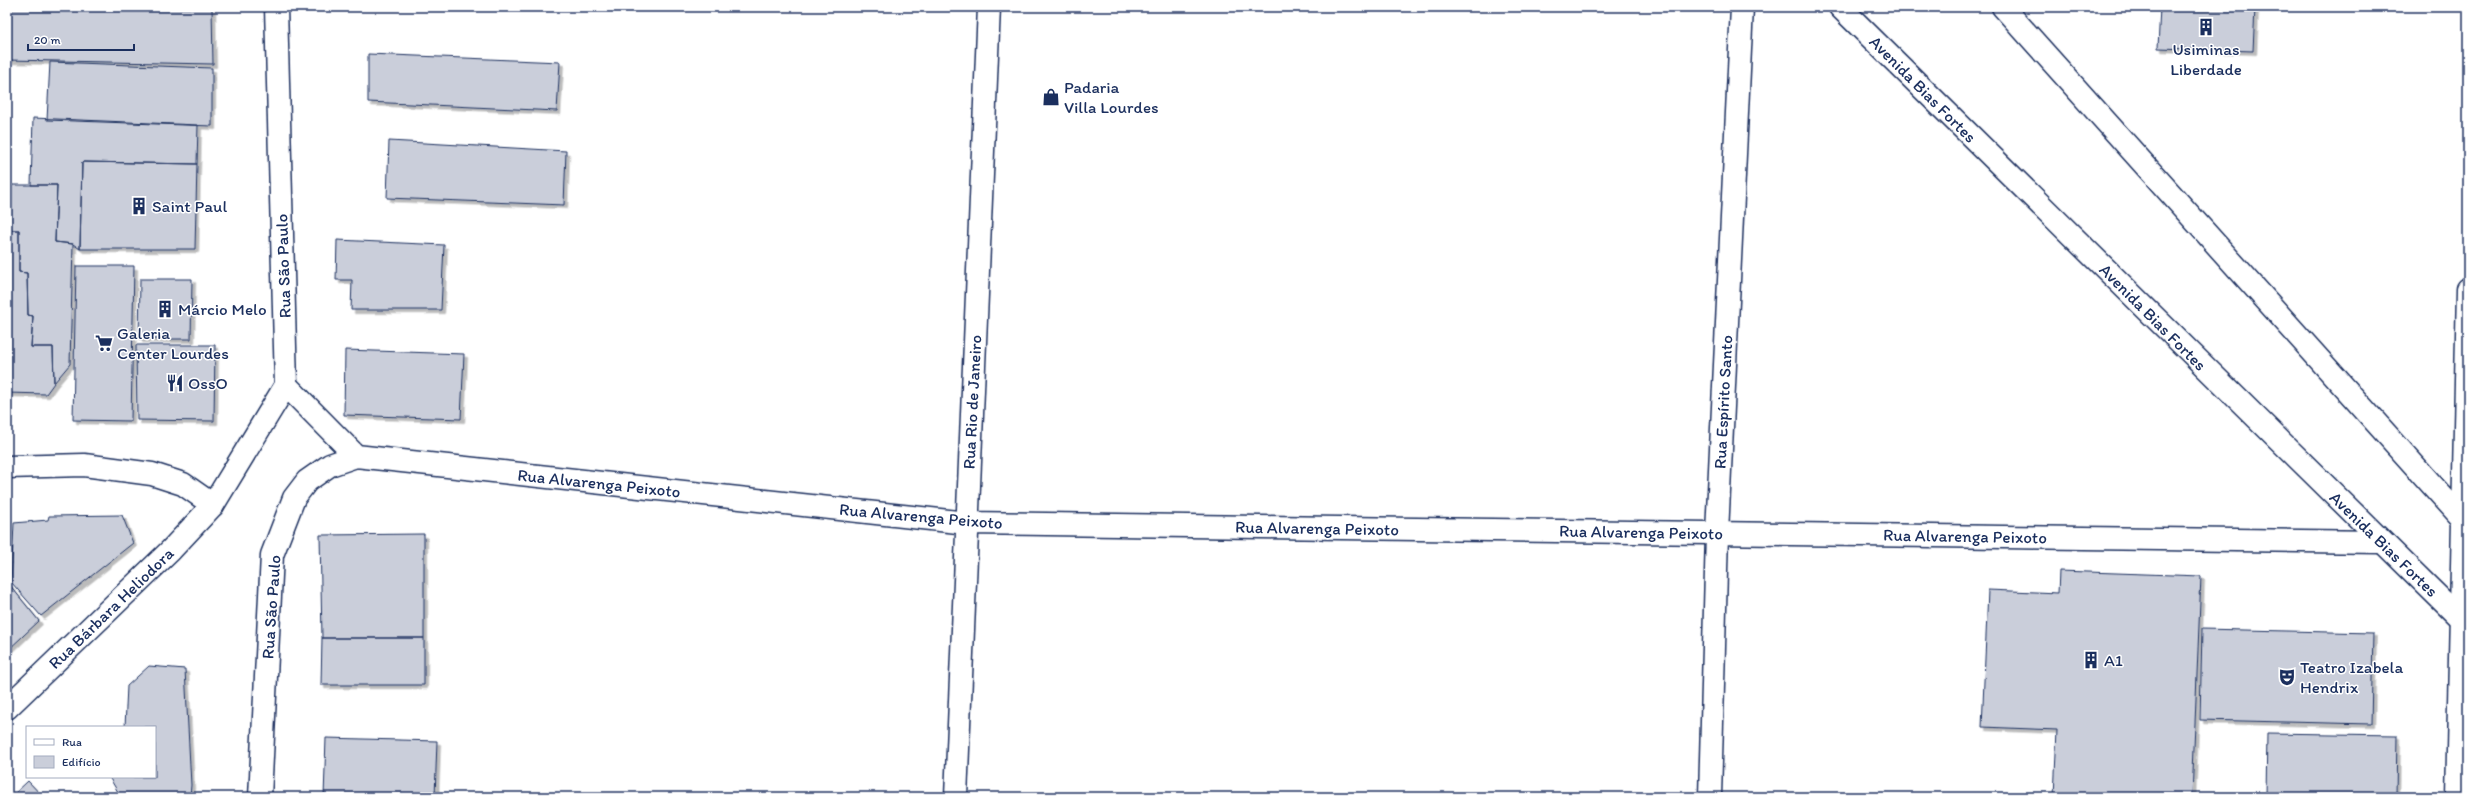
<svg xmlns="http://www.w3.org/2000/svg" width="2475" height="804" font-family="Itim,sans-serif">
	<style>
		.building { fill: #caceda; stroke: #1b2f5e; filter: url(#shadow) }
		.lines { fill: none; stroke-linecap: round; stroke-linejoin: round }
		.minor-casing { stroke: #1b2f5e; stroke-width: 25 }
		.tertiary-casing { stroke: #1b2f5e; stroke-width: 25 }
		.secondary-casing { stroke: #1b2f5e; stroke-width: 25 }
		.minor { stroke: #fff; stroke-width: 22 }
		.tertiary { stroke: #fff; stroke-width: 22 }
		.secondary { stroke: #fff; stroke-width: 22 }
		.labels { text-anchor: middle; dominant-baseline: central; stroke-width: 3; stroke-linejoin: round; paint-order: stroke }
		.poi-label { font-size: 17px; fill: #1b2f5e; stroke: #fff; text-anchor: start }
		.street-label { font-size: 17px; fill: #1b2f5e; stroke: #fff }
	</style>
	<defs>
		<filter id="shadow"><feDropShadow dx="3.5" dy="3.5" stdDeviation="0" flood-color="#0004"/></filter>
	</defs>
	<rect width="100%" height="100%" fill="#fff"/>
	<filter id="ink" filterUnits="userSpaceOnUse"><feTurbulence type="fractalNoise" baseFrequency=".025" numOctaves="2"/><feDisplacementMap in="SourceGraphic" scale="8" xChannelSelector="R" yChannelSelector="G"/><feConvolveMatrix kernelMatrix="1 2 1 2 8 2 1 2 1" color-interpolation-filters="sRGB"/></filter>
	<g filter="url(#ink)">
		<path class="building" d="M7,7L212,8L213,64L7,60Z
			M2160,7H2255L2253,51L2158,48Z
			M368,54L560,62L557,111L368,102Z
			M50,62L212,68V126L47,120Z
			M33,118L198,125L197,164L82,162L80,249L73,244L55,242L57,185H31Z
			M389,141L566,151L564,205L387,198Z
			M82,162L197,164L195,249H80Z
			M7,185H57L55,242L73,244L70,364L54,383L53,347H31L33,316L28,315L27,273L19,272V230H7Z
			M7,230H19V272L27,273L28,315L33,316L31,347H53L54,383L46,394L7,393Z
			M337,240L444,245L441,310H351L352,280H336Z
			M76,266H134L131,421L73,420Z
			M140,279H192L191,339H139Z
			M136,345H215L214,421L137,420Z
			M345,350L464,354L461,419L344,415Z
			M122,515L133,543L41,616L11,582L14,523L48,520L49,516Z
			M7,529L10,530L7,581Z
			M424,534V638H322L320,535Z
			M2059,571L2201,576L2192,797H2054L2057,730L1982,727L1988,590L2058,593Z
			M7,584H9L39,621L7,651Z
			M2202,629L2373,633L2371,724L2200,720Z
			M322,638H424V685H321Z
			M149,666L185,669L191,785L190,797H121L109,777H155V727H125L127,686Z
			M2267,733L2397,735L2396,797H2266Z
			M326,738L437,741L435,797H324Z
			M28,781L43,797H11Z"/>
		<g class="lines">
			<g class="minor-casing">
				<path id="minor" d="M286,385L356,456L967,523L2381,542
					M7,467L84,465L152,474L183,484L213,505
					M260,797L272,555L294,498L307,481L330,465L356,456
					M956,797L989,7"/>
			</g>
			<g class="tertiary-casing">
				<path id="tertiary" d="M7,708L170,551L213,505L286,385L276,7
					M1710,797L1717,533L1742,7
					M2457,797L2468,289"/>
			</g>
			<g class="secondary-casing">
				<path id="secondary" d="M1840,7L2468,626
					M2003,7L2468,525"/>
			</g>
			<use href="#minor" class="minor"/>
			<use href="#tertiary" class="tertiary"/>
			<use href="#secondary" class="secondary"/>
		</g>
	</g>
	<defs>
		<g id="building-bare" transform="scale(1.38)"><path d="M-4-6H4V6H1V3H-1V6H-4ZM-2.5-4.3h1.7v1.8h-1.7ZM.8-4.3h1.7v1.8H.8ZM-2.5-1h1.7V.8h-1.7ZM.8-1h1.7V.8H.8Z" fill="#1b2f5e" stroke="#fff" stroke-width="2.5" paint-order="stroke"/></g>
		<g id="shop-bare" transform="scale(1.38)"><path d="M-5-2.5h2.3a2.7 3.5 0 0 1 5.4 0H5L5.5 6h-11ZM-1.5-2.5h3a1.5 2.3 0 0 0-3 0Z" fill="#1b2f5e" stroke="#fff" stroke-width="2.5" paint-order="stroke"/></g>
		<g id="supermarket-bare" transform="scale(1.38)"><path d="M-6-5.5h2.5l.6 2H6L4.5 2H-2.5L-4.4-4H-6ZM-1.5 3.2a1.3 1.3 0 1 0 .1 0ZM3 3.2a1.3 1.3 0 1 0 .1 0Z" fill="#1b2f5e" stroke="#fff" stroke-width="2.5" paint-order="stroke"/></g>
		<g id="restaurant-bare" transform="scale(1.38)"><path d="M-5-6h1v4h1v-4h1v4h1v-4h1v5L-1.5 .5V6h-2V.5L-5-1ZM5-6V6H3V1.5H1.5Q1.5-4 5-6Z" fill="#1b2f5e" stroke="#fff" stroke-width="2.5" paint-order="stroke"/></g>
		<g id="theatre-bare" transform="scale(1.38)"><path d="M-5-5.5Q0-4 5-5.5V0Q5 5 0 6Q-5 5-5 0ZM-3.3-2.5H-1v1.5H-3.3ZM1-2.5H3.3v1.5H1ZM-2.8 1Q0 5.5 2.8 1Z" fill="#1b2f5e" stroke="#fff" stroke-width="2.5" paint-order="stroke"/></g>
	</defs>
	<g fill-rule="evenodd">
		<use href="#building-bare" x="2206" y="27"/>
		<use href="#shop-bare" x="1051" y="97"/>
		<use href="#building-bare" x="139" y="206"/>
		<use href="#building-bare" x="165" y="309"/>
		<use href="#supermarket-bare" x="104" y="343"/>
		<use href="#restaurant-bare" x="175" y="383"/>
		<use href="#building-bare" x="2091" y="660"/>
		<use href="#theatre-bare" x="2287" y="677"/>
	</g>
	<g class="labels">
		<g class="poi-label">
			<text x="2206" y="49" text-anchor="middle">Usiminas<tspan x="2206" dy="20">Liberdade</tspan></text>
			<text x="1064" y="87">Padaria<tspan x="1064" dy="20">Villa Lourdes</tspan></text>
			<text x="152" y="206">Saint Paul</text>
			<text x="178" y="309">Márcio Melo</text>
			<text x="117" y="333">Galeria<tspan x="117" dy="20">Center Lourdes</tspan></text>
			<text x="188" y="383">OssO</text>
			<text x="2104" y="660">A1</text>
			<text x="2300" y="667">Teatro Izabela<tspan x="2300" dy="20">Hendrix</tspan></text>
		</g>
		<g class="street-label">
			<text transform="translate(1923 89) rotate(45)">Avenida Bias Fortes</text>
			<text transform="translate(283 266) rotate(-92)">Rua São Paulo</text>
			<text transform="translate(2153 317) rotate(45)">Avenida Bias Fortes</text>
			<text transform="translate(972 402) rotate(-87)">Rua Rio de Janeiro</text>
			<text transform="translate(1723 402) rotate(-87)">Rua Espírito Santo</text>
			<text transform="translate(599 483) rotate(6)">Rua Alvarenga Peixoto</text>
			<text transform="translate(921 516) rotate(5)">Rua Alvarenga Peixoto</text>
			<text transform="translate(1317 528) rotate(1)">Rua Alvarenga Peixoto</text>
			<text transform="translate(1641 532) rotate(1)">Rua Alvarenga Peixoto</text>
			<text transform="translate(1965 536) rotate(1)">Rua Alvarenga Peixoto</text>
			<text transform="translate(2384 544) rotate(44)">Avenida Bias Fortes</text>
			<text transform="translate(271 607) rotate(-86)">Rua São Paulo</text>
			<text transform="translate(111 608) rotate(-44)">Rua Bárbara Heliodora</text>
		</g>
	</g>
	<rect width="2475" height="804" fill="none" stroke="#fff" stroke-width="24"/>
	<rect x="12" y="12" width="2451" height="780" fill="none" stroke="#1b2f5e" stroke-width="1.5" filter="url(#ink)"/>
	<rect x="26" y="726" width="130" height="52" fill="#ffffff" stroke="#a4acbf"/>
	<rect x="34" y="739" width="20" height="6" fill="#ffffff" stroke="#a4acbf"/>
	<text x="62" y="746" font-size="12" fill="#1b2f5e">Rua</text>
	<rect x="34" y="756" width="20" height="12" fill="#caceda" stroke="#a4acbf"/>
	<text x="62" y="766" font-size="12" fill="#1b2f5e">Edifício</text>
	<path d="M28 44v6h106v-6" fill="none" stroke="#1b2f5e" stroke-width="2"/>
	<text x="34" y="44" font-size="12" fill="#1b2f5e" stroke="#ffffff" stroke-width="3" paint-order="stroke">20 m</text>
</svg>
